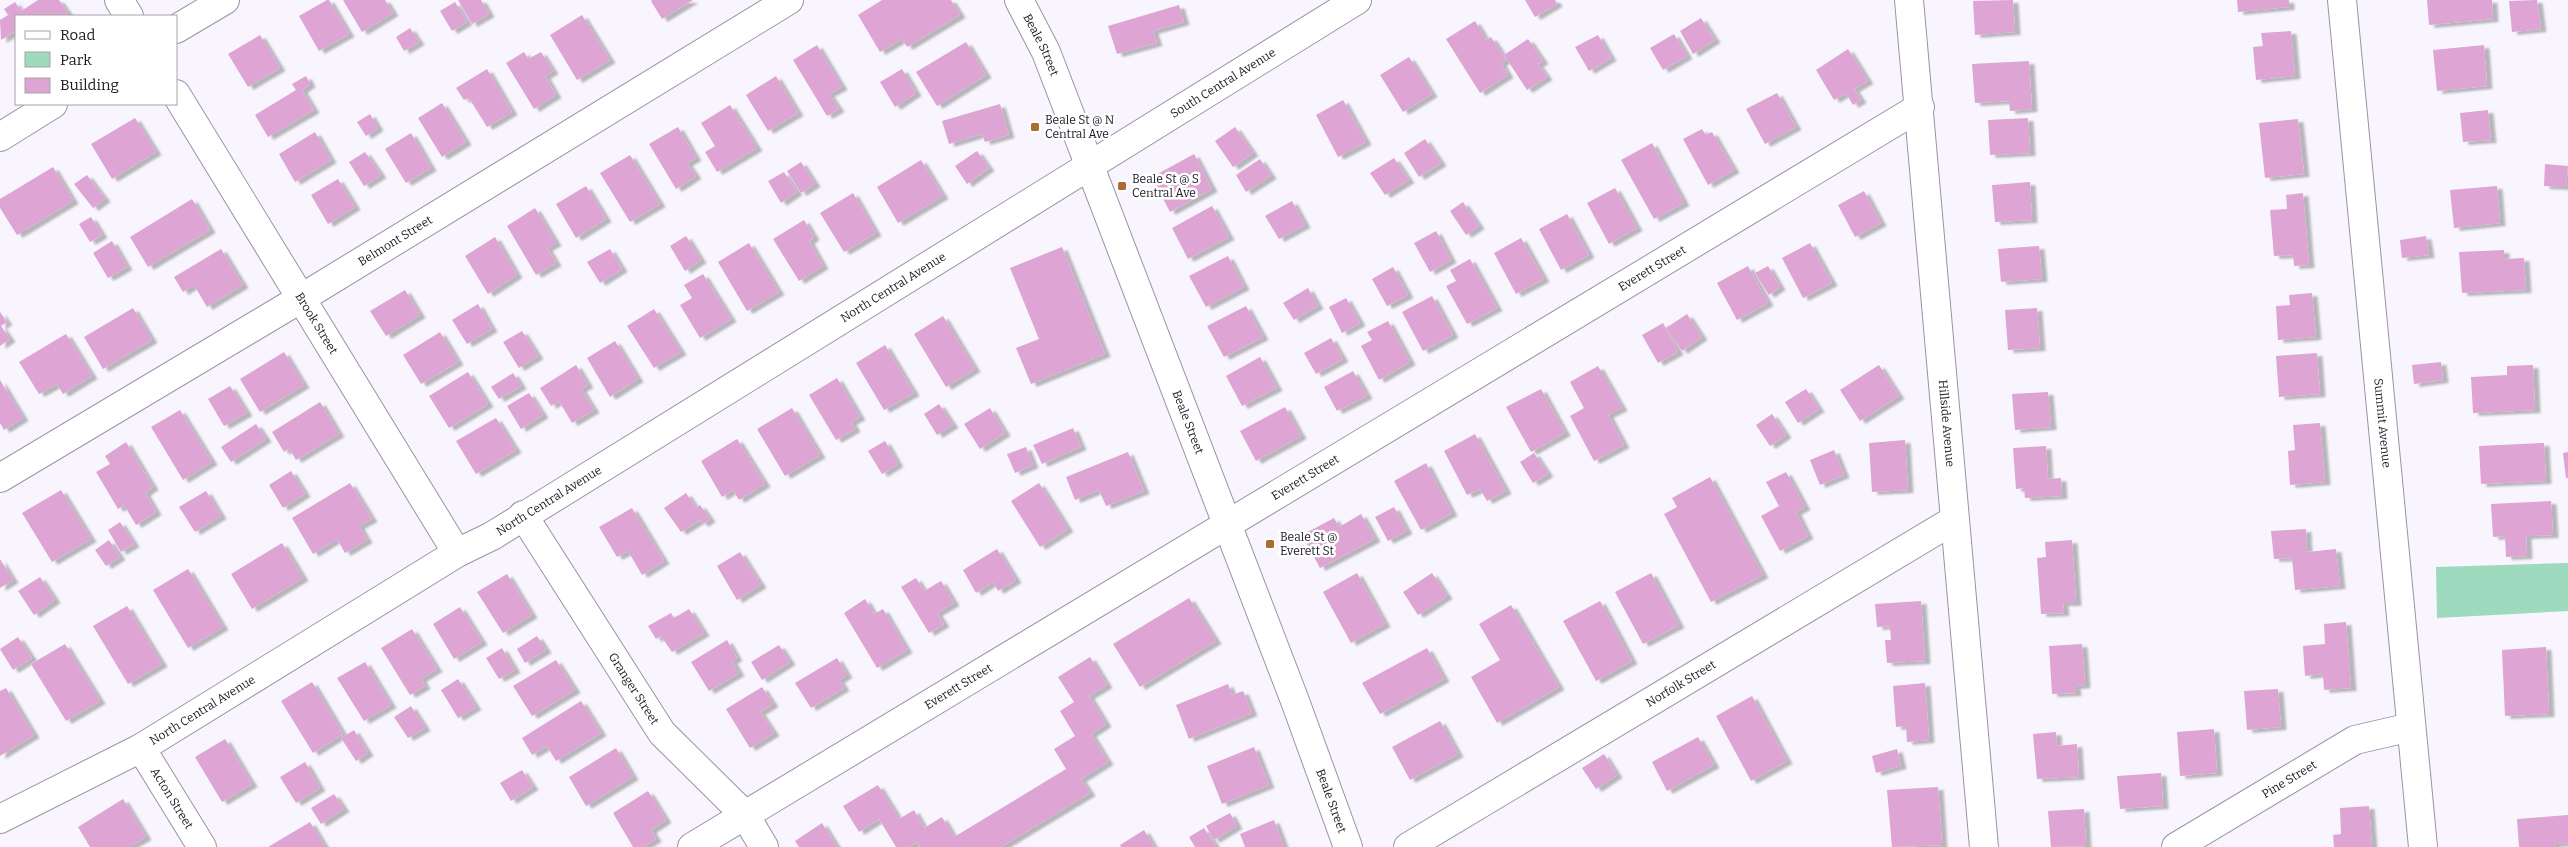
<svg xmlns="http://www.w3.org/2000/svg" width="2568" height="847" font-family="Bitter,serif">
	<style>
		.green { fill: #9edabe }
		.building { fill: #dea4d3; filter: url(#shadow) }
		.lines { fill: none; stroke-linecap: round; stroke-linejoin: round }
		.street-casing { stroke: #9b92a6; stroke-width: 30 }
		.secondary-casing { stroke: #9b92a6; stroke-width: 30 }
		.street { stroke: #fff; stroke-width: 28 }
		.secondary { stroke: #fff; stroke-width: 28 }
		.poi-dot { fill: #ac6d33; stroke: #fff; stroke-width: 2 }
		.labels { text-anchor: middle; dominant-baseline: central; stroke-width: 5; stroke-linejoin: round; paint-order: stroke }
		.street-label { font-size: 12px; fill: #1d1921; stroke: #fff }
		.poi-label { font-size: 12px; fill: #1d1921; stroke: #fff; text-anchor: start }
	</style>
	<defs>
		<filter id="shadow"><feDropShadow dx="5.5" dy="3" stdDeviation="1" flood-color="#0004"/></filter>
	</defs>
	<rect width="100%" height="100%" fill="#f9f5fe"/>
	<path class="green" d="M2568,563V611L2437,618L2436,567Z"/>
	<path class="building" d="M38,0H59L68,13L63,16H16V31L1,40L0,20L8,15L4,9L15,2L21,11Z
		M327,0H329L349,34L319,51L299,16Z
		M343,0H385L393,13L362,32Z
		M458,0H481L489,14L472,24Z
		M693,0L662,19L651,1L652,0Z
		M882,0H951L960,15L907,47L902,39L880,52L858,15Z
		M1525,0H1555L1557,4L1535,17Z
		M2013,0L2015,32L1975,35L1973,1Z
		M2237,0H2289V7L2238,12Z
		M2427,0H2492L2493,19L2429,25Z
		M2537,0L2541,29L2512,32L2509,1Z
		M455,2L467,22L452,31L440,11Z
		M1179,5L1184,22L1153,31L1157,43L1117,54L1108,26Z
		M582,15L610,60L577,80L550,35Z
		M1701,18L1715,40L1693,54L1680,31Z
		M1475,21L1486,40L1491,37L1506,60L1501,63L1508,75L1480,93L1446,39Z
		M410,28L419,42L404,51L396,37Z
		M2291,31L2295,76L2256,80L2253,47L2263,46L2261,33Z
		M1674,34L1687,56L1663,70L1650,48Z
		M260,35L280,68L248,87L228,54Z
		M1598,35L1611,58L1589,71L1575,47Z
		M1528,39L1543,61L1538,64L1547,77L1527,90L1504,55Z
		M966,42L986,75L937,106L916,72Z
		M817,45L842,87L829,94L839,109L827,116L793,60Z
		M2484,45L2487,86L2437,91L2433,50Z
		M1848,49L1868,81L1854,89L1861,100L1853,105L1846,93L1834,100L1816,70Z
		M524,52L528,59L541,52L553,71L545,76L556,95L534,109L506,63Z
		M1409,57L1432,94L1403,112L1380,75Z
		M2029,61L2032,109L2010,111L2009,101L1975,103L1972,64Z
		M487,69L512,112L487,127L469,98L464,100L456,88Z
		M902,69L916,93L895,107L880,82Z
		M306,76L310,84L302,90L314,110L268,137L255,115L296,90L292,84Z
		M776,76L798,113L768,131L746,95Z
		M1777,93L1796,127L1765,144L1746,109Z
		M1343,100L1366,142L1338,157L1316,115Z
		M442,103L466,142L442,157L418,118Z
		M1000,104L1009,135L985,142L982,134L949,144L942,121Z
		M730,105L757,148L717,172L705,152L715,146L701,123Z
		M2488,110L2491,140L2463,142L2460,113Z
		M370,114L378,128L366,136L357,122Z
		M135,118L156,152L112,179L91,144Z
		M2028,118L2030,153L1990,155L1988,120Z
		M2298,119L2304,174L2265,178L2259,123Z
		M678,127L696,158L687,163L696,176L676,189L649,144Z
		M1235,127L1253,153L1233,167L1215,141Z
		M1702,129L1706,135L1712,132L1734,170L1708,185L1683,139Z
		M315,132L331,160L295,182L279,154Z
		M411,133L431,168L406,183L385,149Z
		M1425,139L1441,163L1419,177L1404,153Z
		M1652,143L1684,203L1654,219L1621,160Z
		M977,151L989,168L967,184L955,166Z
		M365,152L381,175L364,186L349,162Z
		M1194,154L1212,189L1170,212L1152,177Z
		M630,155L660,204L630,222L600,173Z
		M1394,158L1409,180L1385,195L1370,173Z
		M1260,159L1271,176L1246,192L1236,175Z
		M921,160L943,196L898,223L877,187Z
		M801,162L815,184L801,193L787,171Z
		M2545,164L2568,166L2566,187L2544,186Z
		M53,167L73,201L17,235L0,208V199Z
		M784,172L797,192L781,203L768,181Z
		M87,175L105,199L93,208L74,184Z
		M338,179L355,207L328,224L311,195Z
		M2030,182L2032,220L1995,222L1992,185Z
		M586,186L606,219L576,238L556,204Z
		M2497,186L2500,223L2454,228L2450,190Z
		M1615,188L1637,228L1609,244L1587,203Z
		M1864,191L1881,223L1855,237L1838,205Z
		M853,193L876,233L844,252L820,213Z
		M2303,193L2309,265L2294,266L2293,255L2274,256L2270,210L2287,209L2286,195Z
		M192,199L210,230L148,267L130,237Z
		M1292,201L1305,225L1279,239L1265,216Z
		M1463,202L1479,226L1466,235L1450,211Z
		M1212,206L1229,237L1188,259L1172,228Z
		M535,208L556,243L547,248L556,263L536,275L507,226Z
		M1567,214L1589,255L1561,270L1539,229Z
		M91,217L102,235L90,242L79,224Z
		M804,220L814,237L809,241L823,266L799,281L773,239Z
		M1436,231L1451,260L1430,272L1414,243Z
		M686,236L701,260L685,271L670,246Z
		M2426,236L2429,255L2402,258L2400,240Z
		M495,237L517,275L488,294L465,256Z
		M1521,238L1544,279L1516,294L1494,253Z
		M112,241L127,267L108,278L93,253Z
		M749,243L779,292L747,311L718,262Z
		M1810,243L1832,283L1803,298L1782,258Z
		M2039,246L2042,279L2001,282L1998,249Z
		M1062,247L1105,354L1031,384L1016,348L1039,339L1010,268Z
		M221,249L243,285L207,307L194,285L183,292L174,277Z
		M610,249L622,269L600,283L587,262Z
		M2504,250V259L2524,258L2526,290L2462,293L2459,252Z
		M1228,256L1244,287L1206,307L1189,276Z
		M1470,259L1497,308L1467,324L1446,286L1456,281L1450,270Z
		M1748,266L1768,303L1737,320L1717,283Z
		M1768,266L1780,287L1769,295L1755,273Z
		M1393,267L1408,295L1387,306L1372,279Z
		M703,274L731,319L700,338L680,305L692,298L684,285Z
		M1308,288L1318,306L1294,320L1283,303Z
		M405,290L420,315L386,336L370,311Z
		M2312,293L2316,337L2278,340L2276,306L2290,305L2289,295Z
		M1432,296L1453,335L1423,351L1402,312Z
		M1346,298L1360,323L1342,333L1329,307Z
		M478,304L492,329L467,344L452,320Z
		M1246,306L1263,337L1224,357L1207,326Z
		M133,308L152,340L103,369L84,337Z
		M2037,308L2040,348L2008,350L2005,310Z
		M654,309L681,352L654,368L627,326Z
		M0,312L7,322L1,326L10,339L0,346Z
		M1687,314L1702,337L1682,351L1666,328Z
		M943,316L975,369L946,387L914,334Z
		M1388,321L1410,362L1379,380L1361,346L1372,340L1367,332Z
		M1663,323L1678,352L1658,363L1642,335Z
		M522,331L538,356L519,368L503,342Z
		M440,332L458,362L421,384L403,355Z
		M66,334L92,376L63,394L57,384L39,394L19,362Z
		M1331,338L1343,359L1316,374L1304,353Z
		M615,341L638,379L610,397L587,358Z
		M885,345L914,393L884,410L856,363Z
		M284,352L304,385L260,412L240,379Z
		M2317,353L2320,394L2279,397L2276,356Z
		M1260,357L1277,388L1242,406L1226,376Z
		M2441,362L2443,380L2414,384L2412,365Z
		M576,365L588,385L581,389L594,410L572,423L559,401L551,406L540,388Z
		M1879,365L1899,396L1860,421L1840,390Z
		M2533,365L2535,410L2473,413L2471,377L2507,375V366Z
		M1598,366L1622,408L1608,415L1624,445L1594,461L1570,416L1584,408L1570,382Z
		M1353,371L1367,396L1337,411L1324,387Z
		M468,372L488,404L449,428L429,396Z
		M513,373L521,386L499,399L491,387Z
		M837,378L860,417L851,422L855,429L836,440L809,395Z
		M0,380L23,418L4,430L0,423Z
		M230,386L247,413L224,426L208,399Z
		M1541,389L1565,433L1531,452L1506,407Z
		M1806,389L1819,409L1798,423L1785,402Z
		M2048,392L2051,427L2015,430L2012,394Z
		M529,393L543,415L521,429L507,406Z
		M320,402L339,434L296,460L289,448L284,452L272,432Z
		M939,404L953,425L937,435L924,414Z
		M1285,407L1301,436L1256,461L1240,431Z
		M792,408L820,455L785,476L757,429Z
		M990,408L1005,433L980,449L964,424Z
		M180,410L212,462L183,480L151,427Z
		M1772,414L1786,435L1770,446L1756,425Z
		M496,418L516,450L476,474L456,441Z
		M2320,423L2325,482L2290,485L2288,451L2295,450L2293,425Z
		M256,424L266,439L231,462L221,447Z
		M1073,428L1081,447L1042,464L1033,445Z
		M1475,434L1506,491L1487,501L1480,489L1467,495L1444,451Z
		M737,439L765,484L739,500L733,490L722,497L701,461Z
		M1905,440L1908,490L1872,492L1869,443Z
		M885,441L898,464L882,474L868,451Z
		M126,442L153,487L145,493L156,512L136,525L124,505L118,509L96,472L110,464L105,456Z
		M2544,443L2546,481L2481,484L2479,446Z
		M2046,446L2048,479L2061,478L2062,496L2025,498L2024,488L2016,489L2013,448Z
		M1026,447L1033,465L1015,473L1007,454Z
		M1834,450L1844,475L1820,485L1810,460Z
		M1128,452L1144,491L1106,506L1099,490L1075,500L1066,477Z
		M2568,452V478H2566L2563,453Z
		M1534,453L1548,474L1533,483L1520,462Z
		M1426,463L1452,513L1421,530L1394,481Z
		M291,471L305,494L283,508L269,485Z
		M1786,472L1805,507L1796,512L1808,536L1780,551L1761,516L1779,506L1766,482Z
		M1710,477L1763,575L1711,602L1664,514L1677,507L1672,498Z
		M350,483L372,519L359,526L367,540L345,553L337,539L313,554L292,518Z
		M1039,483L1068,529L1040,547L1011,501Z
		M61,490L91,539L52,562L22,513Z
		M206,491L221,516L195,532L179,507Z
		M686,493L696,508L700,505L710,519L703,524L700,520L681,532L664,508Z
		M2551,501L2553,535L2526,536L2527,556L2506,557L2505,536L2493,537L2491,504Z
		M1394,507L1407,531L1388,541L1375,517Z
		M632,508L664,561L642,575L628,551L617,557L599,527Z
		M1361,514L1375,539L1320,568L1302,535L1334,518L1339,527Z
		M120,522L134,544L121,552L108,530Z
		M2306,529L2307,552L2336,549L2340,586L2295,590L2292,558L2274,559L2271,531Z
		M109,540L120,557L106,566L95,550Z
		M2072,540L2076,603H2063L2064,613L2041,614L2037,558L2046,557L2045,542Z
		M282,543L303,578L252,609L231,574Z
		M997,549L1016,580L998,591L993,582L976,593L963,570Z
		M740,552L761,585L737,600L717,566Z
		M0,559L13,580L0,588Z
		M188,569L223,627L188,648L153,590Z
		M1357,573L1385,624L1351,643L1323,592Z
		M1432,573L1447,596L1418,615L1403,592Z
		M1651,573L1679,625L1643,644L1615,592Z
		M507,574L532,615L503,633L477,592Z
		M40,577L55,600L34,615L18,591Z
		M916,578L924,591L941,581L954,603L937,613L944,624L929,633L901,587Z
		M1189,598L1216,641L1140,687L1113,644Z
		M865,599L874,614L883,609L907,650L877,668L844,613Z
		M1600,601L1632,661L1596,681L1563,621Z
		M1921,601L1925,661L1887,663L1885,640H1891L1890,626L1877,627L1875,604Z
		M1511,605L1559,687L1497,723L1471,677L1500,660L1479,624Z
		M127,606L162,664L128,684L93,626Z
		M460,607L482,642L454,659L433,624Z
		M689,609L704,633L672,652L661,636L656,639L648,626L671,613L674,618Z
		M2346,622L2351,688L2324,690L2323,674L2305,676L2303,646L2325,644L2324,624Z
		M412,629L437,669L421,679L425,686L410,695L381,648Z
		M537,636L546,650L525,663L517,649Z
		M18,637L32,658L13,670L0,649Z
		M727,640L737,658L732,661L739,673L709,691L691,662Z
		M65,644L100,701L66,721L31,664Z
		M2082,644L2085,685L2075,686L2076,693L2052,694L2049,646Z
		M779,645L790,662L762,680L751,662Z
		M2546,647L2549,714L2505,716L2502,650Z
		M502,648L515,670L499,679L486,658Z
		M1427,648L1444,679L1380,714L1362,683Z
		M1090,657L1107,685L1089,696L1106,724L1091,734L1108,762L1081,779L1090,793L1001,847H920L917,842L909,847H896L879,819L859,832L843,806L878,785L899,819L914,810L924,828L942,817L954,837L1066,769L1054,749L1075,736L1060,711L1074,702L1058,677Z
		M837,658L847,675L839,680L844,688L811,708L795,683Z
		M556,660L575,690L532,716L513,686Z
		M365,662L391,705L364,721L337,678Z
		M458,679L476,707L458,718L441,690Z
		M312,682L343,734L313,753L281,701Z
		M1925,683L1929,740L1907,742L1906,726L1896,727L1893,686Z
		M1228,684L1232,695L1243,691L1252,713L1189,739L1176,705Z
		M762,687L773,704L760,712L774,733L750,748L726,709Z
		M6,688L34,735L0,756V691Z
		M2278,689L2281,727L2247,730L2244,691Z
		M1752,696L1787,761L1751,781L1716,716Z
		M581,701L601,733L556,761L547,746L532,755L522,738Z
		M411,706L425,728L408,738L394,717Z
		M1440,721L1458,754L1410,780L1392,747Z
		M2214,729L2217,773L2180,776L2177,732Z
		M354,730L368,753L356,761L341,738Z
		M2056,732L2057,746L2077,744L2079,777L2037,779L2033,734Z
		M1698,737L1714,765L1667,791L1652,762Z
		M225,739L252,784L222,802L195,757Z
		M1254,747L1269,785L1222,804L1207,766Z
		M616,748L633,777L586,806L569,777Z
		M1897,749L1901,766L1876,773L1872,756Z
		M1604,754L1617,775L1596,789L1582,768Z
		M305,762L320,788L296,803L280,777Z
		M522,770L533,787L511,801L500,783Z
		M2161,773L2163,806L2120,809L2117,776Z
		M1938,787L1942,845L1892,847L1887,790Z
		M648,791L666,820L651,830L656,839L643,847H633L613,813Z
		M334,794L344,809L321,824L311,808Z
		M123,799L146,837L129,847H90L78,827Z
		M2369,806L2372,847H2334L2333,835L2341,834L2340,808Z
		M2084,809L2086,846L2051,847L2048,811Z
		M1230,813L1237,826L1214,840L1206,826Z
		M2568,815V843L2554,844L2555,847H2519L2517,819Z
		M1274,820L1284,847H1245L1240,834Z
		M310,822L325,847H268Z
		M822,823L837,847H799L795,841Z
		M1204,828L1216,847H1195L1189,837Z
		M1144,830L1154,847H1121L1120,845Z"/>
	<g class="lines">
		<g class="street-casing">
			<g id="street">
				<path d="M119,0L129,16"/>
				<path id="s1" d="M1909,0L1984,847"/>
				<path id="s2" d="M2342,0L2423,847"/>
				<path d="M176,29L225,0"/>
				<path id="s3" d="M176,94L457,553"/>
				<path d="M0,137L53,104"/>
				<path id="s4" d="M0,478L300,299L789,0"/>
				<path id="s5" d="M523,515L662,733L745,815L764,847"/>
				<path id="s6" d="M141,748L202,847"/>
				<path id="s7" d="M0,819L141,748L457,553L492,536L1357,0"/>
				<path id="s8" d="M692,847L1920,107"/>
				<path id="s9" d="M1408,847L1954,520"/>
				<path id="s10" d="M2176,847L2355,740L2411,727"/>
			</g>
		</g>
		<g class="secondary-casing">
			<g id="secondary">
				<path id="s11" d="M1019,0L1046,52L1295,701L1348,847"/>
			</g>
		</g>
		<use href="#street" class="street"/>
		<use href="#secondary" class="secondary"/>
	</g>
	<g class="poi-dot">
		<rect x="1030" y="122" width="10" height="10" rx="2.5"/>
		<rect x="1117" y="181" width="10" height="10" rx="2.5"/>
		<rect x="1265" y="539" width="10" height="10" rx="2.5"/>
	</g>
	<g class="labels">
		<g class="street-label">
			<text stroke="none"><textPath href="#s11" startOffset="50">Beale Street</textPath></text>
			<text stroke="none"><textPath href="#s7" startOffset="1428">South Central Avenue</textPath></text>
			<text stroke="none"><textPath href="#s4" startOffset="461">Belmont Street</textPath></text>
			<text stroke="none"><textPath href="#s8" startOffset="1121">Everett Street</textPath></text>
			<text stroke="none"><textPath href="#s7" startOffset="1040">North Central Avenue</textPath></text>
			<text stroke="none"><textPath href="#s3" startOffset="269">Brook Street</textPath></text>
			<text stroke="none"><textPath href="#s11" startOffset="455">Beale Street</textPath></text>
			<text stroke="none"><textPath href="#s1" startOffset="425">Hillside Avenue</textPath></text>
			<text stroke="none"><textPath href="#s2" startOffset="425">Summit Avenue</textPath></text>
			<text stroke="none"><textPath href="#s8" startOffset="716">Everett Street</textPath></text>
			<text stroke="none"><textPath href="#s7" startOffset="635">North Central Avenue</textPath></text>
			<text stroke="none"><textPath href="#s9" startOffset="318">Norfolk Street</textPath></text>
			<text stroke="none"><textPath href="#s8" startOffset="311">Everett Street</textPath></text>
			<text stroke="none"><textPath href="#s5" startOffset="206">Granger Street</textPath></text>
			<text stroke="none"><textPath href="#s7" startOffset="230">North Central Avenue</textPath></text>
			<text stroke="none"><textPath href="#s10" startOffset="132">Pine Street</textPath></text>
			<text stroke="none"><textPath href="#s6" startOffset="59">Acton Street</textPath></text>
			<text stroke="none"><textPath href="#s11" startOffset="860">Beale Street</textPath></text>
		</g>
		<g class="poi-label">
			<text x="1045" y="120">Beale St @ N<tspan x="1045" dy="14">Central Ave</tspan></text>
			<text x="1132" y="179">Beale St @ S<tspan x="1132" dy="14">Central Ave</tspan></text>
			<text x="1280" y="537">Beale St @<tspan x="1280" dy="14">Everett St</tspan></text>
		</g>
	</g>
	<rect x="15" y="15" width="162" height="90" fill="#ffffff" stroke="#a5a3a6"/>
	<rect x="25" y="31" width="25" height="8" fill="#ffffff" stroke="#a5a3a6"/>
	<text x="60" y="40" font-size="15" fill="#1d1921">Road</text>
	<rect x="25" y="52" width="25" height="15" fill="#9edabe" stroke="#a5a3a6"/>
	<text x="60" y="65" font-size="15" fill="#1d1921">Park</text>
	<rect x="25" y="78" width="25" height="15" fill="#dea4d3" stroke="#a5a3a6"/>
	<text x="60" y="90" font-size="15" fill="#1d1921">Building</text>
</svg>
